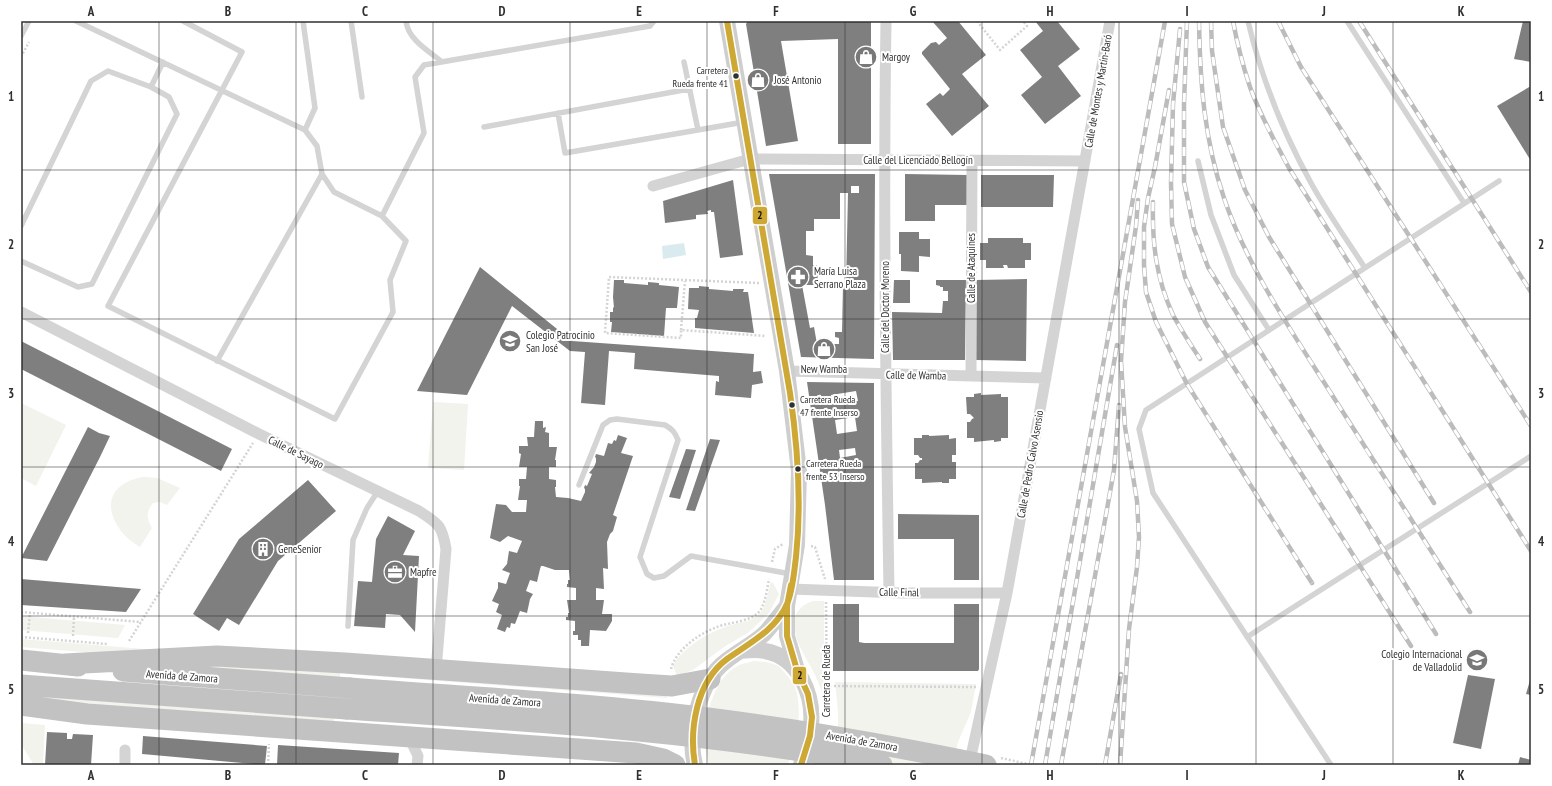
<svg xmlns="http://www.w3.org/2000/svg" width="1552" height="786" font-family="'PT Sans Narrow',sans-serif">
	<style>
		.green { fill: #f1f3ec }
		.water { fill: #daebef }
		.building { fill: #7f7f7f; fill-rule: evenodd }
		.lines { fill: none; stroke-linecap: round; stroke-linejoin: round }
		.path { stroke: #d4d4d4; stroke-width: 2.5; stroke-dasharray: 2 2; stroke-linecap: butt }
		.lane { stroke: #d4d4d4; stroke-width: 5.5 }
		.street { stroke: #d4d4d4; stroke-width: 11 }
		.secondary { stroke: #cecece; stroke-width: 16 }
		.highway { stroke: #c2c2c2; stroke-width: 21 }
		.rail-casing { stroke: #bcbcbc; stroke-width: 4.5 }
		.rail { stroke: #fff; stroke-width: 3; stroke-dasharray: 9; stroke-linecap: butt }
		.path-bridge { stroke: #d4d4d4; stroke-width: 2.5; stroke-dasharray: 2 2; stroke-linecap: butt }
		.highway-bridge { stroke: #c2c2c2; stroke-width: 21 }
		.bus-1-casing { stroke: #fff; stroke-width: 9 }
		.bus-1 { stroke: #cea835; stroke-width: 6 }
		.grid { fill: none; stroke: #303030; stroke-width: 1; stroke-opacity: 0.55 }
		.bus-dot { fill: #303030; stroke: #fff; stroke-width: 1.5 }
		.labels { text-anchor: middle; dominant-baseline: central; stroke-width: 4; stroke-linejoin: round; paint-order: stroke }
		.bus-label { font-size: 10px; fill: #303030; stroke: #fff; text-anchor: start }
		.poi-label { font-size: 11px; fill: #303030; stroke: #fff; text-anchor: start }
		.street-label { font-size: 11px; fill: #303030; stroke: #fff }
		.line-badge { stroke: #fff; stroke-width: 1.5 }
		.pale-badge-label { font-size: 11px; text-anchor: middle; font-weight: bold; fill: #111 }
		.neatline { fill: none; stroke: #303030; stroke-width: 1.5 }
		.grid-label { font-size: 13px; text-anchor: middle; font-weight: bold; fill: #303030 }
	</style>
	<rect width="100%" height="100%" fill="#fff"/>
	<path class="green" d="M433,402L468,404L464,470L428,468Z
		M21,403L66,425L36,486L21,478Z
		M144,477L157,478L180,488L167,505L160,502L153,503C146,512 146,518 152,528L140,547C132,542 124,536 119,528C101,502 115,481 144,477Z
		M771,582L773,583L779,594L769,613L749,632L724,647L693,670L677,676L673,666C682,648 706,634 725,627C737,622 756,623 763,609C767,601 768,591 771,582Z
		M813,601H824V696C820,687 816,676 811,667C803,653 785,624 800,609C803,605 808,603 813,601Z
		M21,616L125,625L118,638L21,630Z
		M21,639L181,652L107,654L21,647Z
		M754,661C762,662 770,662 778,666C780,667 782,670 784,672C789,678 794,683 796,690C802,709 798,748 787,765H709C708,759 706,753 705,747C703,722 712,683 734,668C740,664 747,663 754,661Z
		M134,664L340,669V679Z
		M348,669L666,690L667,698L347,674Z
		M835,682L976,684L971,712L958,742L953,765H829C841,733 839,715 835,682Z
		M21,693L334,716V727L70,705Z
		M21,723L45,725L43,765H34L21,744Z"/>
	<path class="water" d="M684,243L686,255L663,259L662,246Z"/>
	<path class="building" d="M748,21H871V144H838V39L781,41L798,141L766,146L746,24Z
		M932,21H958L986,55L962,74L989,106L952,136L926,104L940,93L943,96L950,89L922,54V52L931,43L936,42L939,45L947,38Z
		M1035,21H1057L1080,49L1058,66L1081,96L1045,124L1021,95L1042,77L1020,50L1043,31Z
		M1523,21H1531V62L1514,59Z
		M1531,86V161L1497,106Z
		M769,174H875L874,359L801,357ZM851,186H859V193H851ZM840,193H848L846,285H843L842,332H835V337L839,338V344H817L814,327L810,328L802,285H818L817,265H813V256L806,255V231H814V219H840Z
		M905,174L967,175V205H935V221H905Z
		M981,175H1054L1053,207H981Z
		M733,180L743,255L720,258L714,212H711V210L707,211L708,214L696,215V219L665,223L663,201Z
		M899,232H919V239H930V257L919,256V272L901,271V254H899Z
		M988,238H1023V243H1031V260H1025V268H1008L1007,265H1003L1004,268H986V260H980V243H988Z
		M480,267L572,341L754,354L753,372L761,371L763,383L752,385L751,398L715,395L716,381L719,382V376L634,369L635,353L609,351L605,405L581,403L585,352L570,351L512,306L467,395L417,391Z
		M1027,279L1026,361L976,360V280Z
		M614,280H624V283L648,285V282L659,283V285L679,287L677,308H666L664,336L611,332L612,322H610V312H613V307L614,308L613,297Z
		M894,280H910V303H893Z
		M936,280H966L965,360H893L892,312L942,313L943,301H948V291H943V287H940V286L936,285Z
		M699,286L709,287V289L733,291V289H744L743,292H748L754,333L695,328V318H697L699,310L688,309L689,288H699Z
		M21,341L232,449L221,471L21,369Z
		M807,382L874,383V580H834L825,505ZM856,391L858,401L842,402L832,404L831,395ZM855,417L857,431L837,434L835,420ZM855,448L856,455L840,458L839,450Z
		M981,393V395L1001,394V397H1008V438H1001V441L994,442V440L974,442V438H967V422H970L972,419L974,418L970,414H967L966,397H974V394Z
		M535,421H543V428L546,427L545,432L549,433V447H557L555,460H556V467H549V479L556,480V487H555L556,497L568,498L581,501L585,492V489L584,488L585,485L587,486L592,474L589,473L594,467L596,462V458L595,457L596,454L604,456L608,443L612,444L614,440L616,441L618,435L627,438L621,453L633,456L613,515L617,517L613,531L610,534L607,542L608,569L603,568L604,589L596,588V600H604L602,614H612V621L606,631L590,630L589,646H581V640H578V635H573V631H575V621L566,620V617H568V613H569L567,600H576V588L567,587V584H568V580H570L569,570H555L543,566H541L540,569L537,582L530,580L526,591L533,594L530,599L527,613L520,611L515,624L511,623L510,628L507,627L505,632L497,629L502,615L496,612L499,604L492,601L498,588V582L506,584L510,573L502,570L507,564L509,551L517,553L522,541L508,536L500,542L490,538L496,504L506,505L512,512H526L527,500H518L520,486H519V479H526L527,467H519L521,454L519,453V446H528L527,437H534Z
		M88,427L99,433L110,436L100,457L47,561L21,558Z
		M922,435H929V436L949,435V439L956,438V455H952V462H956V479H949V483H942V482L922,483V479H915V463H918L920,460H922V458H920L918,455H914V438H922Z
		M710,439L720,440L695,511L686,510Z
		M686,449L696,450L680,499L669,497Z
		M308,480L336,511L278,561L239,625L227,618L219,631L193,614L239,539Z
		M898,514L979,515V580H954V539H898Z
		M388,516L415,531L403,555L419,556L415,632L400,615L386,614L385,628L354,626L358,581L372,582L376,539Z
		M21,579L141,589L126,612L21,605Z
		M833,604H859V642L864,643H954V604H979V669L978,671H833Z
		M1468,675L1495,679L1481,749L1453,743Z
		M1531,677V695L1526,694Z
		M47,732L67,733V739H72L73,734L93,735L91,765H45Z
		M143,736L267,746L265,765L142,754Z
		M278,745L399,753L398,765H277Z
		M1520,757L1531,760V765H1518Z"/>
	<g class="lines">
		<path class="path" d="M977,21L1000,50L1027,26L1023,21
			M21,57L29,42
			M759,283L609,277L605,333L681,338V330L766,336
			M681,330L685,281
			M811,546L815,547L825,579
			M772,562L775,549L783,544
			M826,602L827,709
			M21,612L141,622
			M28,633L30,613
			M73,636L74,617
			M21,637L107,644
			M129,641L253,443
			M671,669C676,650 698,634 717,627C729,622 754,622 761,609C766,600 767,589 769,579
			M830,686L976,687
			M268,765L269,744"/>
		<path class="lane" d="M76,21L305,130L317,146L322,174L334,192L382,216L406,241L390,280L393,312L335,419L108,306L242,52L183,21
			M303,21L315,108L305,130
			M351,21L362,97
			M406,21C408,40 429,51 442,62
			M1248,21C1261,77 1283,132 1311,183C1327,212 1347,240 1365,268
			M1347,21L1464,203
			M21,36L29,21
			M684,62L698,130
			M151,87L163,62
			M558,113L565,153L744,122
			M484,127L689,89
			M1198,161L1211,215L1234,275L1269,330
			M382,216L424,133L415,77L424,65L650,26L654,21
			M21,226L91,81L108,71L151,87L169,97L177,114L92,284L78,287L21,261
			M217,361L322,174
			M579,485L603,425L610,420L617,419L665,425C672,429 675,432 678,440L640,557L647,574L654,578L664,576L691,556L791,574
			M348,626L353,540L367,508L378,491
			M1247,637L1531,456
			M1331,765L1153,493L1139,429L1146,410L1499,181"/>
		<path class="street" d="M886,21C883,212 886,402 889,592
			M653,186L750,159L1085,161
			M21,312L259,434L419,511C439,524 442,525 446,549L436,670
			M787,371L1046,378
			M971,376L972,160
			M790,589L902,593H1007
			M409,737L418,756L417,765
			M125,765V750
			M969,765L1007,593L1110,21"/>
		<path class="secondary" d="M727,21L787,371L799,471L797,545L787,606V636L797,670
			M740,651C749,650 757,649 765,651C799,657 814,695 811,726C810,739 805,752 801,765
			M695,765C687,734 699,681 726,661C738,651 752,645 764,634C772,626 779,615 787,606"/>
		<path class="highway" d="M21,660L78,666
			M65,664L217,656L345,663L640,684L672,686L710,679
			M123,671L350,688
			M21,685L347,709
			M21,705L87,714L636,753L663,759L675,765"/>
		<g class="rail-casing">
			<path id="rail" d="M1187,21L1184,104V182L1194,229L1208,267L1436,634
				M1199,21C1200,82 1204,139 1224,198C1246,264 1290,329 1327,387C1374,462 1422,537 1470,612
				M1211,21L1212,51L1223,127L1245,190L1269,237L1434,503
				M1233,21C1237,43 1243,66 1250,87C1260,115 1275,142 1289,168L1531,551
				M1278,21L1301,67L1531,426
				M1359,21L1531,292
				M1180,29L1173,104L1171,182L1172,224L1185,277L1205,322L1411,646
				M1169,90L1155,167L1148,198L1144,227V265L1146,292L1156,322L1187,384L1312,583
				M1153,202C1152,243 1156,278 1173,315C1181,330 1191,345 1200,359
				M1031,765L1165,21
				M1045,765L1117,345
				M1061,765L1114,470L1119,405
				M1105,765L1121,674
				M1120,765L1129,629L1137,567L1139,537L1137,501L1125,427L1121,361L1125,302L1136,226L1138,200"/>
		</g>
		<use href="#rail" class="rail"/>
		<path class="path-bridge" d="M1001,758L1032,765"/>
		<path class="highway-bridge" d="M350,688C479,698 610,704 738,722C821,733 904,748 986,765
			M347,709C526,721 706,731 882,765"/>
		<g class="bus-1-casing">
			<path id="bus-1" d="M791,585L787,606V636L797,670L808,694L812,717L810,736L801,765
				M695,765C689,730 696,682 727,659C748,644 776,630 787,604C793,590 794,572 796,557C802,501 798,448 790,393L727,21"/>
		</g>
		<use href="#bus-1" class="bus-1"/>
	</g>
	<path class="grid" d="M159,21V765M296,21V765M433,21V765M570,21V765M707,21V765M845,21V765M982,21V765M1119,21V765M1256,21V765M1393,21V765M21,170H1531M21,319H1531M21,467H1531M21,616H1531"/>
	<defs>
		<g id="shop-disc" transform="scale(1.15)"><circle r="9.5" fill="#787878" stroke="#fff"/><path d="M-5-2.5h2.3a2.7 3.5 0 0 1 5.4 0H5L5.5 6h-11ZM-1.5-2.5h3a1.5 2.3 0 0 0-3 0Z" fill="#fff"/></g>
		<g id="pharmacy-disc" transform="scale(1.15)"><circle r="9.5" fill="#787878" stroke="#fff"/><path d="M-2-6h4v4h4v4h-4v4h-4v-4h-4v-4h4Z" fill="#fff"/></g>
		<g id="school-disc" transform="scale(1.15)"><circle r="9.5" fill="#787878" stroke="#fff"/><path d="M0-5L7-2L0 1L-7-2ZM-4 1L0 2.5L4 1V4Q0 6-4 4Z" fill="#fff"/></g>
		<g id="building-disc" transform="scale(1.15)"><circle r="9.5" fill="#787878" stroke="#fff"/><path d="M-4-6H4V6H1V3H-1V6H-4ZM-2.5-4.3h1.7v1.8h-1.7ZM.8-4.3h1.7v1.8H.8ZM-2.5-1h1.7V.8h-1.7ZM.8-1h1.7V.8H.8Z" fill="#fff"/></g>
		<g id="office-disc" transform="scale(1.15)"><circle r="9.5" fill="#787878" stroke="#fff"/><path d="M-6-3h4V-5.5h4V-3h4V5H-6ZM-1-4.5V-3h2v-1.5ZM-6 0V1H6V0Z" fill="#fff"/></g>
	</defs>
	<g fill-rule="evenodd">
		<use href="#shop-disc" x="866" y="57"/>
		<use href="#shop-disc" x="758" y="80"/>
		<use href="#pharmacy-disc" x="798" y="277"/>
		<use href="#school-disc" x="510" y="341"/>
		<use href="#shop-disc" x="824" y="349"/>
		<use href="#building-disc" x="263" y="549"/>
		<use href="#office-disc" x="395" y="572"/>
		<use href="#school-disc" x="1477" y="660"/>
	</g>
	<g class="bus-dot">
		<circle cx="736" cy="76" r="3.5"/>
		<circle cx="792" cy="405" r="3.5"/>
		<circle cx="798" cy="469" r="3.5"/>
	</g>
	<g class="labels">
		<g class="bus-label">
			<text x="728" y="70" text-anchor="end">Carretera<tspan x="728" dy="13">Rueda frente 41</tspan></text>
			<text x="800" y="399">Carretera Rueda<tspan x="800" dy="13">47 frente Inserso</tspan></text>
			<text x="806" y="463">Carretera Rueda<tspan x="806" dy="13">frente 53 Inserso</tspan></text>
		</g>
		<g class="poi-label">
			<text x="882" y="57">Margoy</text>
			<text x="774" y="80">José Antonio</text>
			<text x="814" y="271">María Luisa<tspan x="814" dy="13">Serrano Plaza</tspan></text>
			<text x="526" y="335">Colegio Patrocinio<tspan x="526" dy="13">San José</tspan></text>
			<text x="824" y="369" text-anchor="middle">New Wamba</text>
			<text x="278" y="549">GeneSenior</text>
			<text x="410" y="572">Mapfre</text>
			<text x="1462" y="654" text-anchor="end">Colegio Internacional<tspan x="1462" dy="13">de Valladolid</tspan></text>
		</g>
		<g class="street-label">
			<text transform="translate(1098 91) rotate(-80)">Calle de Montes y Martín-Baró</text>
			<text x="918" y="160">Calle del Licenciado Bellogín</text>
			<text transform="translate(971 268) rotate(-90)">Calle de Ataquines</text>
			<text transform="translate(885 307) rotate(-90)">Calle del Doctor Moreno</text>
			<text transform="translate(916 375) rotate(1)">Calle de Wamba</text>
			<text transform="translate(296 452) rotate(26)">Calle de Sayago</text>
			<text transform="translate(1030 464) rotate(-80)">Calle de Pedro Calvo Asensio</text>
			<text transform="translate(899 592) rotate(1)">Calle Final</text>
			<text transform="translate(182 676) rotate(4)">Avenida de Zamora</text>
			<text transform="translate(826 681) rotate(-90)">Carretera de Rueda</text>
			<text transform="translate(505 700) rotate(4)">Avenida de Zamora</text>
			<text transform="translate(862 741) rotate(10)">Avenida de Zamora</text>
		</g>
	</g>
	<g class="line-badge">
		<rect x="752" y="206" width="16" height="19" rx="4" fill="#cea835"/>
		<rect x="792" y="666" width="15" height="19" rx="4" fill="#cea835"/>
	</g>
	<g class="pale-badge-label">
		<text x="760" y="219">2</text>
		<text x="800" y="679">2</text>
	</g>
	<rect width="1552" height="786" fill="none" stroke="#ffffff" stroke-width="44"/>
	<rect x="22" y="22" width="1508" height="742" class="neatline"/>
	<g class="grid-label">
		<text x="91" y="16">A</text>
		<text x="228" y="16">B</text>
		<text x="365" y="16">C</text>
		<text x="502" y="16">D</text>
		<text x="639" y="16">E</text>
		<text x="776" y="16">F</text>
		<text x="913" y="16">G</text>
		<text x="1050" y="16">H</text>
		<text x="1187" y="16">I</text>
		<text x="1324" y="16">J</text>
		<text x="1461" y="16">K</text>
		<text x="11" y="101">1</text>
		<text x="1541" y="101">1</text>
		<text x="11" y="249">2</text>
		<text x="1541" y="249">2</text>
		<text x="11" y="398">3</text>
		<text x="1541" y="398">3</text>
		<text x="11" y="546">4</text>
		<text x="1541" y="546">4</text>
		<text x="11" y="694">5</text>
		<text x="1541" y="694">5</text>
		<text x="91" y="780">A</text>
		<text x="228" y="780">B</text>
		<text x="365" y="780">C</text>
		<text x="502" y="780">D</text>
		<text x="639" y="780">E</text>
		<text x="776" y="780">F</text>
		<text x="913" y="780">G</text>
		<text x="1050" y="780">H</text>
		<text x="1187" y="780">I</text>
		<text x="1324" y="780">J</text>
		<text x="1461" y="780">K</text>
	</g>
</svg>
